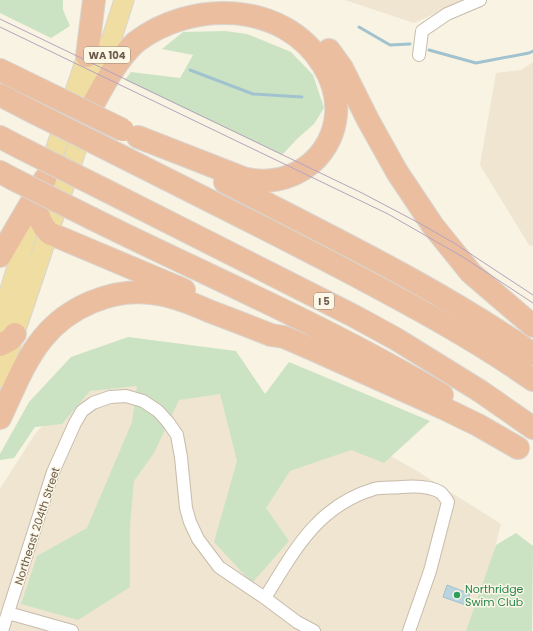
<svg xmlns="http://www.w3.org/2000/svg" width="533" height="631" font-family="Poppins,sans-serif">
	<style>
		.residential { fill: #efe5d1 }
		.green { fill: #cce3c3 }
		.water { fill: #b9d4df; stroke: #a1c2cf }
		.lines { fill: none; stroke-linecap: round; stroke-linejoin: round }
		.stream { stroke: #a1c2cf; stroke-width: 3 }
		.street-casing { stroke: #c7bbab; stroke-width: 14 }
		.primary-casing { stroke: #d9d5d0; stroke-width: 21 }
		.highway-casing { stroke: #d9d5d0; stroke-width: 24 }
		.street { stroke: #fff; stroke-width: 12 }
		.primary { stroke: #efdda2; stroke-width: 19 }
		.highway { stroke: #ebbea0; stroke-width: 22 }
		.tram { stroke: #b6a3bf; stroke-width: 1 }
		.highway-bridge-casing { stroke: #d9d5d0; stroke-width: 24; stroke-linecap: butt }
		.highway-bridge { stroke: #ebbea0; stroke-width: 22 }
		.leisure-dot { fill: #2e9e5b; stroke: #fcf7e7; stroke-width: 1.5 }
		.labels { text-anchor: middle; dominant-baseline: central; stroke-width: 3; stroke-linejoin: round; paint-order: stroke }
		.shield { fill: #fcf7e7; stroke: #978a7a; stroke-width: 1 }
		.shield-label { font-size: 10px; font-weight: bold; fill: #6c5c4c }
		.street-label { font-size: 11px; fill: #6c5c4c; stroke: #fcf7e7 }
		.leisure-label { font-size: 11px; fill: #27864d; stroke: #fcf7e7; text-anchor: start }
	</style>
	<rect width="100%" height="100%" fill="#f8f3e2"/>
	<path class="residential" d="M345,0H465L414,23Z
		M533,62V246L529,245L480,165L496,73L521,70Z
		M203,373L282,463L357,437L417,471L501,524L474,631H0V489L35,434L77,390Z"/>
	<path class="green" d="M0,0H63V10L70,26L51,38L0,13Z
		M225,31L247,34L291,52L313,75L324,108L314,124L298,138L282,155L125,80L131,72L180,78L193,55L162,49L183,32Z
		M128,337L236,351L265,394L289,362L430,421L384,463L351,450L290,471L266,508L289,541L252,583L214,542L237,461L220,394L179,400L154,453L134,481L130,525V587L78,620L21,604L37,556L87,528L132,422L137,386L90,391L62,424L35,427L14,458L0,460V454L29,402L71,357Z
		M516,533L533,546L532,631H466L496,545Z"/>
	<path class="water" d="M447,585L470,594L466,605L443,597Z"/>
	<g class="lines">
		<path class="stream" d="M359,27L390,45L410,44
			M429,50L476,63L529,53L533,51
			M190,70L253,94L302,97"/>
		<g class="street-casing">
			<path id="street" d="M419,55L422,31L447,14L480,0
				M265,598C294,551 317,506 374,489C382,487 393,488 401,487C413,486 430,486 440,492C443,494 446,499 448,502L430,571L409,631
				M8,613L72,631
				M2,631L53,472L75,423L82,411L93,403L110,397L126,396L143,401L158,411L168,422L177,435L181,457L186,508L190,522L198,539L219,567L265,598L297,622L314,631"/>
		</g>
		<g class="primary-casing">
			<path id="primary" d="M46,177L92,41
				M0,323L36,204
				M0,377L74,157L124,0"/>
		</g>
		<g class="highway-casing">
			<path id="highway" d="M329,50L342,68L368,120L397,172L433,226L471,273L533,326
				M87,56L94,0
				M0,70L41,90
				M0,95L33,112
				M90,110C102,88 117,59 136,42C191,0 283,0 323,65C334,83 339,101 335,122C332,139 322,155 309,165C290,180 266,184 243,178L138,137
				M0,137L19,147
				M117,154C194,193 271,231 347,271C411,305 475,339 533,380
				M0,172L15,180
				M225,182C329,236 436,287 533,354
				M105,190L354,316L396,339L480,391L533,428
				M36,206C38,217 41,225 49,233L184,290
				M93,219C210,277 330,328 442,395
				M0,256L45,179
				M0,345L10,340L15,334
				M0,418C13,391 24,361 43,338C68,307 112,288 151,293C171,295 191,303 209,311C230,319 251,327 271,335L284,337L314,350L443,408L478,425L518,448"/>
		</g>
		<use href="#street" class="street"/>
		<use href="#primary" class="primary"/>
		<use href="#highway" class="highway"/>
		<path class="tram" d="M0,19L362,193L419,223L454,243L533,295
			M0,27L388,214L463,257L533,303"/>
		<g class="highway-bridge-casing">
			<path id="highway-bridge" d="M41,90L123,130
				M33,112L117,154
				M19,147L105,190
				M15,180L93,219"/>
		</g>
		<use href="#highway-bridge" class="highway-bridge"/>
	</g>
	<circle class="leisure-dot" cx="457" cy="595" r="4"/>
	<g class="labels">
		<g class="shield">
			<rect x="84" y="47" width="46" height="16" rx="3"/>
			<rect x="314" y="293" width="20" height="16" rx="3"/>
		</g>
		<g class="shield-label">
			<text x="107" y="55">WA 104</text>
			<text x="324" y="301">I 5</text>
		</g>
		<g class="street-label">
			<text transform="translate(37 526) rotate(-72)">Northeast 204th Street</text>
		</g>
		<g class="leisure-label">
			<text x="465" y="589">Northridge<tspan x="465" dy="13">Swim Club</tspan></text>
		</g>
	</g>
</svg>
